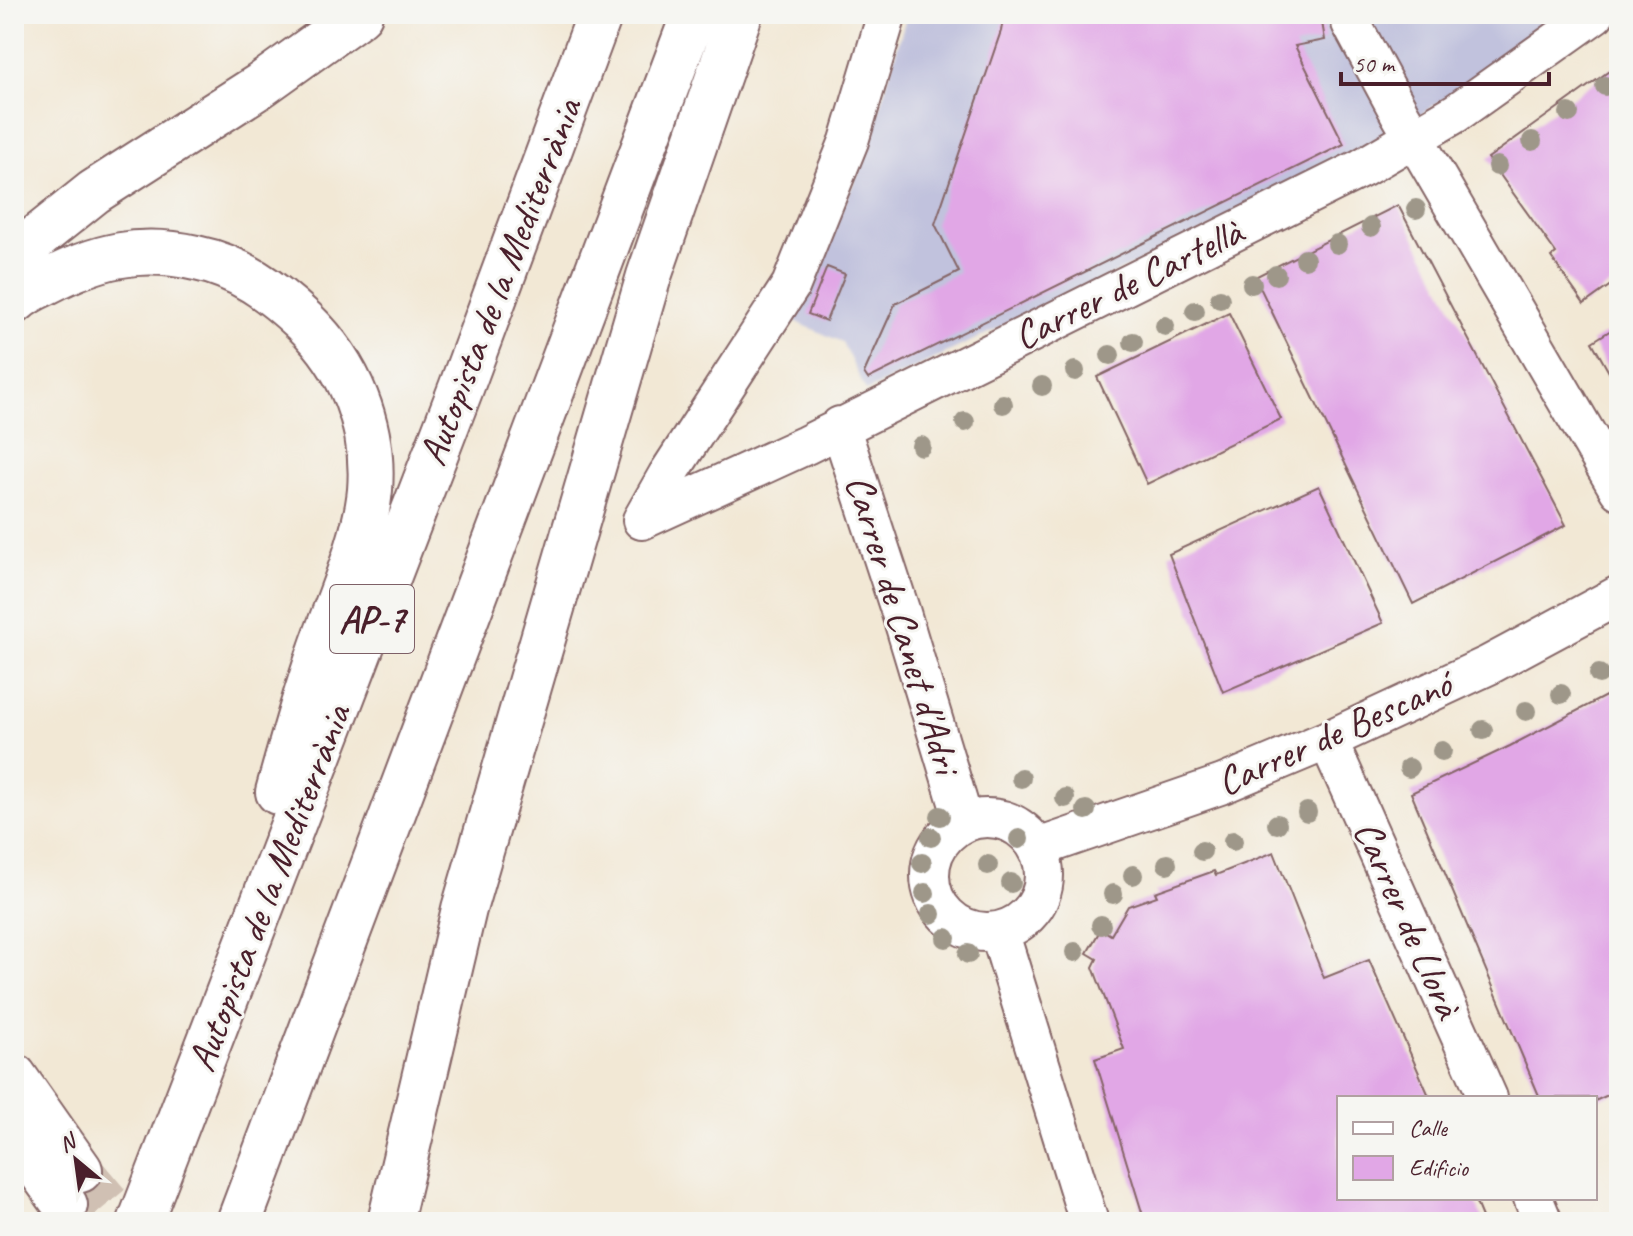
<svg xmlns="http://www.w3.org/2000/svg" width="1633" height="1236" font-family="Caveat,sans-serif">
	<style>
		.industrial { fill: #c1c2dd }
		.building { fill: #e1a7e6 }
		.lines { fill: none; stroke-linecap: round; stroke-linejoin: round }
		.highway-tunnel { stroke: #d0c0b3; stroke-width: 44; stroke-dasharray: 44 22; stroke-linecap: butt }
		.minor-casing { stroke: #856566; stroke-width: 42 }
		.highway-casing { stroke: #856566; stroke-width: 48 }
		.minor { stroke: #fff; stroke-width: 38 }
		.highway { stroke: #fff; stroke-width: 44 }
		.tree { fill: #9e9789 }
		.labels { text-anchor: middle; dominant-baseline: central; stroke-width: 6; stroke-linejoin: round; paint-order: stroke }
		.shield { fill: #f6f6f2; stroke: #7e6067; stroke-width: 2 }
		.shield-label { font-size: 38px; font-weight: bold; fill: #4a1f2b }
		.street-label { font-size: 40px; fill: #4a1f2b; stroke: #f6f6f2 }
	</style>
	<rect width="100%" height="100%" fill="#f6f6f2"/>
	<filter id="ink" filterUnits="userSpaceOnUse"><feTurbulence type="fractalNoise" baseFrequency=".0125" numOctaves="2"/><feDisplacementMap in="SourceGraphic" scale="16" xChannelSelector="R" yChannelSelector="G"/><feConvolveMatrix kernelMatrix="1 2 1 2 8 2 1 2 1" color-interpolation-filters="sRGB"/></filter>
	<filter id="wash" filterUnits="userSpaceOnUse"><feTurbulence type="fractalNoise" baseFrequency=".006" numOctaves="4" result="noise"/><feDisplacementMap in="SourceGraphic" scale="32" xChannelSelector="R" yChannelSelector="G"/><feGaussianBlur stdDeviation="1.8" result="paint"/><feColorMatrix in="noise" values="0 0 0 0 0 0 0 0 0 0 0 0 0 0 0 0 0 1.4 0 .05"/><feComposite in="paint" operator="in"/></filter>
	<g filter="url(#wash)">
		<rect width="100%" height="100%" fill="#f2e8d5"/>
		<path class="industrial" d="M907,14H1567L1356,159L866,391L842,342L792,320L866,156Z"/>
		<g id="blocks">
			<path class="building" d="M1004,14L1321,16L1325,40L1295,46L1344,144L868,379L864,373L895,304L959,272L935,224L1001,31Z
				M1619,64V279L1584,304L1551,257L1556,253L1488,158Z
				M1398,205L1566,525L1413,604L1255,277Z
				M827,267L845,274L826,321L808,314Z
				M1229,313L1281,419L1147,484L1097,377Z
				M1619,325V390L1592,342Z
				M1319,486L1383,623L1223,692L1169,554Z
				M1619,689V1090L1595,1101V1098H1540L1411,793L1510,746Z
				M1274,852L1324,978L1369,960L1430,1098H1339V1198H1474L1484,1222H1145L1095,1059L1124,1049L1093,967L1097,959L1087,953L1101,929L1111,935L1128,906L1157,896L1155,892L1214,871L1216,875Z"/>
		</g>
	</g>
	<g filter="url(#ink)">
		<use href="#blocks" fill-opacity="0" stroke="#856566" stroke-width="2"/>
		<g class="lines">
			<path class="highway-tunnel" d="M80,1170L124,1222"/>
			<g class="minor-casing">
				<path id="minor" d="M1350,14L1351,23L1400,114L1619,490
					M840,426L901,613L964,822
					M642,520L806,445L1362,168L1456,113L1595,14
					M642,520L667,476L791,285L849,141L887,14
					M1328,740L1488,1098
					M930 875a57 57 0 1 1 114 0a57 57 0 1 1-114 0Z
					M1038,848L1223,784L1328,740L1489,665L1619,595
					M999,931L1089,1222
					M1533,1198L1543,1222"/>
			</g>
			<g class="highway-casing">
				<path id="highway" d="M14,256L94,192L261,85L360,14
					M14,302C23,293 34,288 45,283C95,256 139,245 196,258C240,267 272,291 304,321C350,365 375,426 370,490C365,543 337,602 320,652C304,698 291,745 278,792
					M14,1076L80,1170
					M14,1134L65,1205
					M140,1222L461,388L600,14
					M239,1222L694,14
					M390,1222L464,909L649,276L740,14"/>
			</g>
			<use href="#minor" class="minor"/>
			<use href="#highway" class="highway"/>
		</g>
		<g class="tree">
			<circle cx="1605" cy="86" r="10"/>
			<circle cx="1569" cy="113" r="10"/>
			<circle cx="1532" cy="141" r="10"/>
			<circle cx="1497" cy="166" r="10"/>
			<circle cx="1416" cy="209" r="10"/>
			<circle cx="1371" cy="227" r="10"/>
			<circle cx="1337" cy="244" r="10"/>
			<circle cx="1305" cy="259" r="10"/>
			<circle cx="1276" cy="275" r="10"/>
			<circle cx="1252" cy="284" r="10"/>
			<circle cx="1220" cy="299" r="10"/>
			<circle cx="1195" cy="311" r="10"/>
			<circle cx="1165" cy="326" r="10"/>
			<circle cx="1133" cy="342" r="10"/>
			<circle cx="1110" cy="355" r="10"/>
			<circle cx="1075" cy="371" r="10"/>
			<circle cx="1042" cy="386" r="10"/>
			<circle cx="1003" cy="404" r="10"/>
			<circle cx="965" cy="422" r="10"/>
			<circle cx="921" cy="446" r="10"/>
			<circle cx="1599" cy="674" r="10"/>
			<circle cx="1561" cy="694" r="10"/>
			<circle cx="1526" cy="711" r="10"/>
			<circle cx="1483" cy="730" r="10"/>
			<circle cx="1442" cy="751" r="10"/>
			<circle cx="1409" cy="768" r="10"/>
			<circle cx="1021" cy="778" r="10"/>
			<circle cx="1065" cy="798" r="10"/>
			<circle cx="1086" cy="810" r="10"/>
			<circle cx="1307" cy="812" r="10"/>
			<circle cx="940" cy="816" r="10"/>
			<circle cx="1277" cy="824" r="10"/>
			<circle cx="931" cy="837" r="10"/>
			<circle cx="1019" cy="839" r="10"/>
			<circle cx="1233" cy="841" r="10"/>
			<circle cx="1202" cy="851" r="10"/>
			<circle cx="922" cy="863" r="10"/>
			<circle cx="1167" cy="864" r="10"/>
			<circle cx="988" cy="865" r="10"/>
			<circle cx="1133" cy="875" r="10"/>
			<circle cx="1011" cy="883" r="10"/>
			<circle cx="925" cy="893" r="10"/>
			<circle cx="1113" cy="894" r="10"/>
			<circle cx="931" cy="914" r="10"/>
			<circle cx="1101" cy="925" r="10"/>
			<circle cx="946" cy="938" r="10"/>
			<circle cx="1075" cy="952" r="10"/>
			<circle cx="968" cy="954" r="10"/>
		</g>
	</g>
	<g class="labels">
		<rect class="shield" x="330" y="585" width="84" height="68" rx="6"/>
		<g class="shield-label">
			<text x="372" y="619">AP-7</text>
		</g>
		<g class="street-label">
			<text transform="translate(500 282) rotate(-69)">Autopista de la Mediterrània</text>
			<text transform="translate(1128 284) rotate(-26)">Carrer de Cartellà</text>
			<text transform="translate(903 624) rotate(73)">Carrer de Canet d'Adri</text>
			<text transform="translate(1334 733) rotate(-24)">Carrer de Bescanó</text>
			<text transform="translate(269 888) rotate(-69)">Autopista de la Mediterrània</text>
			<text transform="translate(1408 919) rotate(66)">Carrer de Llorà</text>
		</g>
	</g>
	<rect width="1633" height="1236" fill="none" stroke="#f6f6f2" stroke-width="48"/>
	<rect x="1337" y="1096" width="260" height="104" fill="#f6f6f2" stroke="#b1a0a2" stroke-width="2"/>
	<rect x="1353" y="1122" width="40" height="12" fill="#ffffff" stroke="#b1a0a2" stroke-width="2"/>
	<text x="1409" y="1136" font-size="24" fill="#4a1f2b">Calle</text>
	<rect x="1353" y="1156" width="40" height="24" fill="#e1a7e6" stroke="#b1a0a2" stroke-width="2"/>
	<text x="1409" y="1176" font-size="24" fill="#4a1f2b">Edificio</text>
	<g transform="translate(76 1160) rotate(331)" stroke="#f6f6f2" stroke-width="6" paint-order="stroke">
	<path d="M0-6L14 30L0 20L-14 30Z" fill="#4a1f2b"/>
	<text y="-12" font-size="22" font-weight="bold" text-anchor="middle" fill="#4a1f2b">N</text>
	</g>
	<path d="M1341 72v12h208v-12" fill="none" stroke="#4a1f2b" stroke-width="4"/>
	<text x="1353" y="72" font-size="24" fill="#4a1f2b" stroke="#f6f6f2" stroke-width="6" paint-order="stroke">50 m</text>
</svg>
